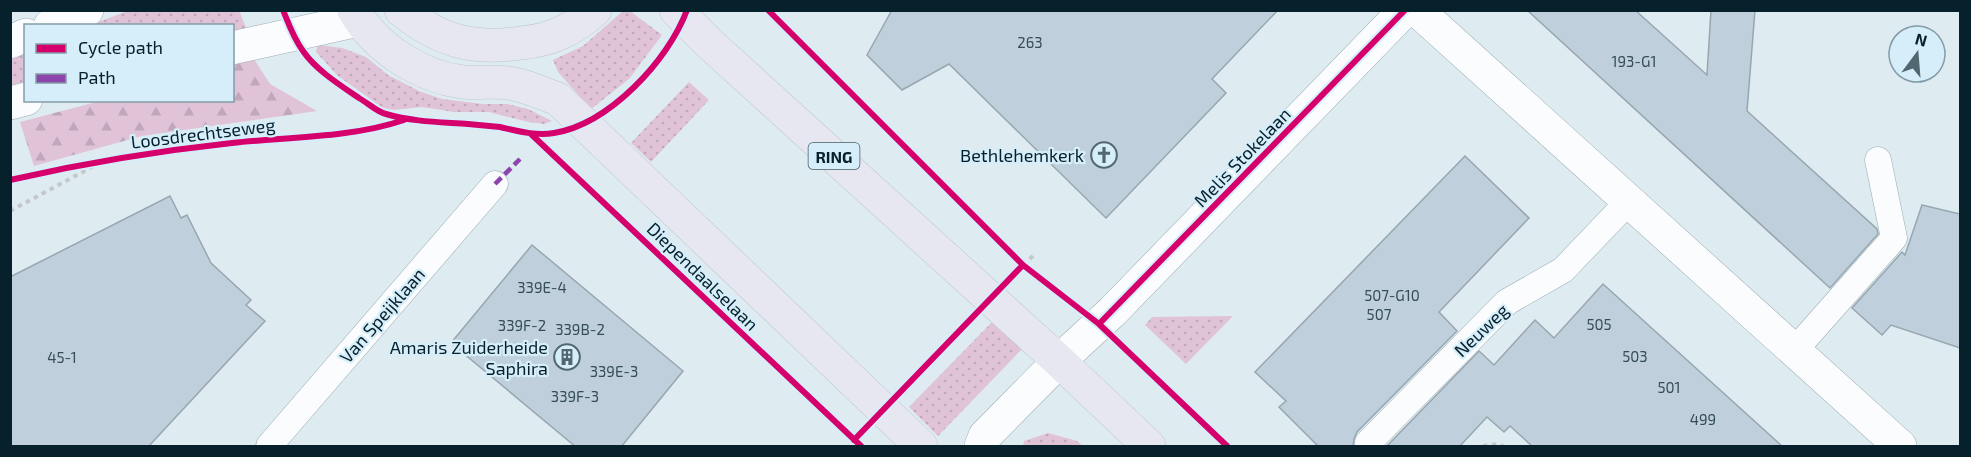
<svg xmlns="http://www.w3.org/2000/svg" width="1971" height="457" font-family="'Exo 2',sans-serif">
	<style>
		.grass { fill: url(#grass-dots) }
		.forest { fill: url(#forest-firs) }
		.building { fill: #bfd0dc; stroke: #98a6b0; stroke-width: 1.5 }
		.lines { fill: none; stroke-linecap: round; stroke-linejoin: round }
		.lane-casing { stroke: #9daeb6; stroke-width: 27 }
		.street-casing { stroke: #9daeb6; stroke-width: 34 }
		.secondary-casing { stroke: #9daeb6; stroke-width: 34 }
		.primary-casing { stroke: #bdc7cc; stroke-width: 34 }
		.path { stroke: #c3c8cc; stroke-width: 4; stroke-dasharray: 4.5 4.5; stroke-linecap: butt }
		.lane { stroke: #fafcfd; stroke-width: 26 }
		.street { stroke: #fafcfd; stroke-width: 33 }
		.secondary { stroke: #fafcfd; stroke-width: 33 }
		.primary { stroke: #e6e7f1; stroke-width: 33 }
		.quiet { stroke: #8e44ad; stroke-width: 4.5; stroke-dasharray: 9 4.5; stroke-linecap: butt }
		.cycleway-casing { stroke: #d6eef9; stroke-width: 10 }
		.cycleway { stroke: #d6006c; stroke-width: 6 }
		.labels { text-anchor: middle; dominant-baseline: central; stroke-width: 4.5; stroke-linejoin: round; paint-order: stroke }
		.number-label { font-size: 15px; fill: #354d58 }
		.shield { fill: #d6eef9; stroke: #455e6a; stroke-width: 1.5 }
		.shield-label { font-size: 16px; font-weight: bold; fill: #07212c }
		.street-label { font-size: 18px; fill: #07212c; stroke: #d6eef9 }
		.poi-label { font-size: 18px; fill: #07212c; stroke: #d6eef9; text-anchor: end }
	</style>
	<defs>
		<pattern id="grass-dots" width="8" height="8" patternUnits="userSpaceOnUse" patternTransform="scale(1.5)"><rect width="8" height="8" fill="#e1c3d8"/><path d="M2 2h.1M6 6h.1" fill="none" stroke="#c0a7ba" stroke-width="1.8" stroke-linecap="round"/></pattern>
		<pattern id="forest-firs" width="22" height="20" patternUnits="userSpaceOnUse" patternTransform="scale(1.5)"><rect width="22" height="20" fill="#e1c3d8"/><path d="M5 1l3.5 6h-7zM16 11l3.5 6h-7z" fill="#c0a7ba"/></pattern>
	</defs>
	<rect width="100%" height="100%" fill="#deebf1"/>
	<path class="grass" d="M239,10L246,28L233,31L232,26H87L128,11Z
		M623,11H630L662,35L629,79L591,109L558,72L553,60L583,46Z
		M318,45L342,48L366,57L388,75L419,91L442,99L483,104H507L528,109L552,121L544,124L528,122L489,112H454L422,107L394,110L383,108L338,76L316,52Z
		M25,48V88L11,92V54Z
		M689,82L709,100L651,162L631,143Z
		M1233,316L1186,364L1145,325L1152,317Z
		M995,319L1025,346L938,436L909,407Z
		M1048,433L1077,441L1083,446H1023L1024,441Z"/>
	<path class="forest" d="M254,59L270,84L317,111L142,136L34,166L20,122L100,101L232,100L233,64Z"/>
	<path class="building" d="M892,10H1278L1212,79L1226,93L1106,218L949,64L902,90L867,55Z
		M1527,10H1635L1707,75L1711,10H1755L1747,111L1877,229L1878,234L1830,288Z
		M1465,156L1529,218L1439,312L1457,331L1357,432L1354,439L1353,447H1319L1279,407L1286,401L1255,372Z
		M170,196L181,218L187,215L211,263L251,300L246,305L265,321L148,447H10V277Z
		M1922,205L1960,214V348L1891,325L1882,335L1852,308L1902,252L1905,255Z
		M532,245L683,371L621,447H576L451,343Z
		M1603,284L1783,447H1533L1510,426L1504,432L1487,417L1459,447H1386L1479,351L1494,365L1535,320L1554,338Z"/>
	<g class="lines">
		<g class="lane-casing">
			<path id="lane" d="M1794,351L1894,238L1878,160
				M1368,443L1507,302L1563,270L1628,202
				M269,446L495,184"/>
		</g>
		<g class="street-casing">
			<path id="street" d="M1417,10L1900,446
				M981,446L985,436L1059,361L1113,311L1405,10"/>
		</g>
		<g class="secondary-casing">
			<path id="secondary" d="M50,26L87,10
				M10,42L26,35
				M232,48L359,20
				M10,103L26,99"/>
		</g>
		<g class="primary-casing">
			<path id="primary" d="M354,10C375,48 421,77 463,82C480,84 498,80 514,84C529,87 544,94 558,99L921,446
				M401,10C440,41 471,50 521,43C551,40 571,31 595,10
				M676,10L710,44L1059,361L1149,446"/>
		</g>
		<path class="path" d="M10,211L103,161
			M1023,265L1033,256
			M1483,446L1498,444L1503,446"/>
		<use href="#lane" class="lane"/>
		<use href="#street" class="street"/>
		<use href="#secondary" class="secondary"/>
		<use href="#primary" class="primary"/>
		<path class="quiet" d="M495,184L520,159"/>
		<g class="cycleway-casing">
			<path id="cycleway" d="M283,10C289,25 294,39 303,51C316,70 340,85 359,98C368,103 377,112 386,114C413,122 441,122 468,124C478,125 489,126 500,127C518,131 535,136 554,133C609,124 668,61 687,10
				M768,10L1023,265L1099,324L1227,446
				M531,134L861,446
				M10,180C84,163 157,151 232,143C288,137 351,138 404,120
				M1099,324L1405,10
				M854,440L1023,265"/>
		</g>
		<use href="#cycleway" class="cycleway"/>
	</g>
	<defs>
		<g id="church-ring" transform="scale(1.35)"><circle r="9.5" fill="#d6eef9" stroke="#526871" stroke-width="1.5"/><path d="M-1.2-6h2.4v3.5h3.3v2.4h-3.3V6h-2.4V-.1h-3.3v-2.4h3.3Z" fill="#526871"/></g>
		<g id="building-ring" transform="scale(1.35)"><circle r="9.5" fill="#d6eef9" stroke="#526871" stroke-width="1.5"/><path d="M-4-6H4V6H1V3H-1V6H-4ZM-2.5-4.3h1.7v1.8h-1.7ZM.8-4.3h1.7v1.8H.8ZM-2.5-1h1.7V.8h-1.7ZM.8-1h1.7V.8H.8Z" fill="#526871"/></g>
	</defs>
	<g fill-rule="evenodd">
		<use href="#church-ring" x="1104" y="155"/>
		<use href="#building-ring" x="567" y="357"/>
	</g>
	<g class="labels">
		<g class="number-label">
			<text x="1030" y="42">263</text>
			<text x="1634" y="61">193-G1</text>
			<text x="542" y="287">339E-4</text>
			<text x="1392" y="295">507-G10</text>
			<text x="1379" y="314">507</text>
			<text x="1599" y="324">505</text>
			<text x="522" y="325">339F-2</text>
			<text x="580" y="329">339B-2</text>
			<text x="1635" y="356">503</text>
			<text x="62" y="357">45-1</text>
			<text x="614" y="371">339E-3</text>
			<text x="1669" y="387">501</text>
			<text x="575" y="396">339F-3</text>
			<text x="1703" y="419">499</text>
		</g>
		<rect class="shield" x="808.5" y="143" width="51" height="26" rx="4.5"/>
		<g class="shield-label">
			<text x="834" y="156">RING</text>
		</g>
		<g class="street-label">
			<text transform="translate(203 133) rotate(-7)">Loosdrechtseweg</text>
			<text transform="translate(1242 157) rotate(-46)">Melis Stokelaan</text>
			<text transform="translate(703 276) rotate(44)">Diependaalselaan</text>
			<text transform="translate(382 315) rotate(-49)">Van Speijklaan</text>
			<text transform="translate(1481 330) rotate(-44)">Neuweg</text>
		</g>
		<g class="poi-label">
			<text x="1084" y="155">Bethlehemkerk</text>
			<text x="548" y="347">Amaris Zuiderheide<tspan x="548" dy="21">Saphira</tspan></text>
		</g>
	</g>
	<rect width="1971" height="457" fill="none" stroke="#07212c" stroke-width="24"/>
	<rect x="24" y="24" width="210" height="78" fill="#d6eef9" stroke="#839ca7" stroke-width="1.5"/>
	<rect x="36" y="44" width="30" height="9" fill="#d6006c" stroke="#839ca7" stroke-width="1.5"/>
	<text x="78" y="54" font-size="18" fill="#07212c">Cycle path</text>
	<rect x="36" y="74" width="30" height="9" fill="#8e44ad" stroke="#839ca7" stroke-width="1.5"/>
	<text x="78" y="84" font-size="18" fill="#07212c">Path</text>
	<g transform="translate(1917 54) rotate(16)"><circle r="28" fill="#d6eef9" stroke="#839ca7" stroke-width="1.5"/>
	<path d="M0-4.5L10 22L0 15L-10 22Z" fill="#526871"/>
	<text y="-9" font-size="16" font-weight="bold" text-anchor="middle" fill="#07212c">N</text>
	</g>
</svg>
